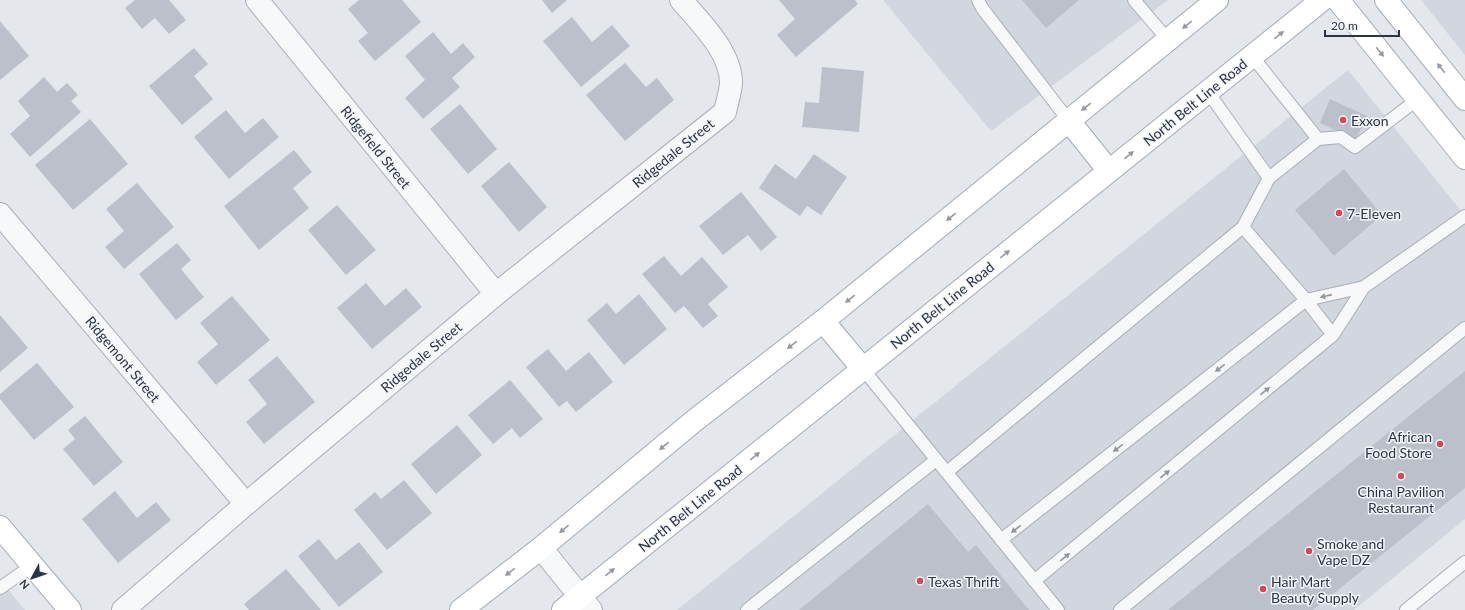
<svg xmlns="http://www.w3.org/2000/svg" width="1465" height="610" font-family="Lato,sans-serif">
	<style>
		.built { fill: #d2d6de }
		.building { fill: #bbc0ca }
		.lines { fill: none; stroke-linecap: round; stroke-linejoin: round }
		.lane-casing { stroke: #a9aeb7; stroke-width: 14 }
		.street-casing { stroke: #a9aeb7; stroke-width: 24 }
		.secondary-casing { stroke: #a9aeb7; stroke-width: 24 }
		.primary-casing { stroke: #a3abb8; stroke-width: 24 }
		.lane { stroke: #f7f8fa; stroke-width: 12 }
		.street { stroke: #f7f8fa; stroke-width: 22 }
		.secondary { stroke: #fff; stroke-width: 22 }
		.primary { stroke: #fff; stroke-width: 22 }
		.oneway { fill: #959aa2 }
		.oneway2 { fill: #9196a0 }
		.poi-dot { fill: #d1495b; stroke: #f4f6f9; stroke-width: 1.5 }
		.labels { text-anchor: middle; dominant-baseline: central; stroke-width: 3; stroke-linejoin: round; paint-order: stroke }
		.street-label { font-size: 14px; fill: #2b3445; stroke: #f4f6f9 }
		.poi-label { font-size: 14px; fill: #2b3445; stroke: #f4f6f9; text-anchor: start }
	</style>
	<rect width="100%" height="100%" fill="#e4e7ec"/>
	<path class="built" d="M883,0H1168L991,131Z
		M1421,0H1465V55Z
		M1348,70L1465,216V519L1354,610H677Z
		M0,580L25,610H0Z"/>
	<path class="building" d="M135,0H169L186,20L169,34L155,18L142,29L125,8Z
		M359,0H402L421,22L375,61L358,41L368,33L348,9Z
		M542,0H567L552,13Z
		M779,0H855L858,4L796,57L777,35L795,19Z
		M1022,0H1079L1046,28Z
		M572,17L592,42L612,25L630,46L581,87L543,41Z
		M0,21L29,56L0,80Z
		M433,32L451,54L463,43L475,57L452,78L460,87L423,119L405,98L425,80L405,56Z
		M194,48L208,64L194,76L213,99L182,125L149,86Z
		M625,63L646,87L657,78L674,100L625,141L586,95Z
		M822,67L864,71L859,132L802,127L805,102L819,103Z
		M44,77L57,92L67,83L78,95L71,101L81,112L30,157L10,134L30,116L18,101Z
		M1330,99L1367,116L1356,140L1320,123Z
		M460,104L497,149L468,174L430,129Z
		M226,110L245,133L263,118L279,137L229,179L194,137Z
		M90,119L128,164L73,210L35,165Z
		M294,150L312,172L293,188L309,208L259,250L224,206Z
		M814,154L847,177L821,215L807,206L800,216L759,188L775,164L796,179Z
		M509,162L547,207L519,232L481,186Z
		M1344,169L1382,215L1334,256L1295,210Z
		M137,183L174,227L124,269L105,247L124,231L106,209Z
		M741,192L777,237L761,251L748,235L723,255L699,226Z
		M337,205L376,250L346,275L308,230Z
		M177,243L191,260L181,269L204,297L176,320L139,274Z
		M664,256L681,276L702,257L728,287L708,304L718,316L703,328L684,306L675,313L642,274Z
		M366,283L385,306L406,288L422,307L372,349L337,308Z
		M639,294L667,329L624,365L587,320L607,303L616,314Z
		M232,296L270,340L216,385L197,362L218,344L200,323Z
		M0,315L28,348L0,372Z
		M548,349L566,371L589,352L613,382L576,412L567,401L559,407L526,367Z
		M277,356L315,402L264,444L246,422L267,404L248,380Z
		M37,363L74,407L34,440L0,399V394Z
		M1465,371V488L1313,610H1168Z
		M510,380L543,419L520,438L512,428L493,444L468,415Z
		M85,416L123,462L94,486L63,449L75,439L68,430Z
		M457,425L482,455L436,494L411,464Z
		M404,480L432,513L387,550L354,510L375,492L381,499Z
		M115,491L137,518L156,502L171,520L118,563L82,519Z
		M928,504L968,552L976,545L1029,610H799Z
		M319,539L336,560L359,542L383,572L339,607L298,556Z
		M286,569L321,610H249L244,604Z"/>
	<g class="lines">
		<g class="lane-casing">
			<path id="lane" d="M978,0L982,8L1069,121
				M1134,0L1168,40
				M1252,56L1318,139
				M1269,178L1318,139L1341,137L1355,147L1418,99
				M1243,227L1306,300L1333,335
				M863,369L1058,610
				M947,472L1243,227L1269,178L1208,92
				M1001,540L1306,300L1364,287L1465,216
				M1034,581L1333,335L1364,287
				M0,588L33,565
				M747,610L936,460
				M1120,610L1465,328
				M1406,610L1465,562"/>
		</g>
		<g class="street-casing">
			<path id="street" d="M257,0L496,294
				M0,214L246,504
				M541,548L591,610
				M123,610L246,504L496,294L725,112C727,103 730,93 731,84C732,53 700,22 681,0"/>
		</g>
		<g class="secondary-casing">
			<path id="secondary" d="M1338,0L1465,158
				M1386,0L1465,99
				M0,527L70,610"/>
		</g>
		<g class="primary-casing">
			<path id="primary" d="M1069,121L1109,171
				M823,321L863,369
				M461,610L541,548L694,421L823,321L1217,0
				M563,610L1322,0"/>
		</g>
		<use href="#lane" class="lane"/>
		<use href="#street" class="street"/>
		<use href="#secondary" class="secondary"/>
		<use href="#primary" class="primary"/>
	</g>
	<defs><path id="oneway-solid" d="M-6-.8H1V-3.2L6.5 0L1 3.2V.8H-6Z"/></defs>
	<g class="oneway">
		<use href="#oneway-solid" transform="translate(1187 25) rotate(141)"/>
		<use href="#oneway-solid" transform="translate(1279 35) rotate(-39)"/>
		<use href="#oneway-solid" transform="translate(1380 52) rotate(51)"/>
		<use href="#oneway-solid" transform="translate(1441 68) rotate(-129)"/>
		<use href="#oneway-solid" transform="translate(1086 107) rotate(141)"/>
		<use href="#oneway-solid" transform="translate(1129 155) rotate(-39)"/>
		<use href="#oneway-solid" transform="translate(951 217) rotate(141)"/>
		<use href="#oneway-solid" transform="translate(1005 254) rotate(-39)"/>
		<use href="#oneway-solid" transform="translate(850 299) rotate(141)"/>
		<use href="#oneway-solid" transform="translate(792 345) rotate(142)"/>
		<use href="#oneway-solid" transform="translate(664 446) rotate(140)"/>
		<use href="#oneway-solid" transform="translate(755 456) rotate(-39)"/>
		<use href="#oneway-solid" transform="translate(564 529) rotate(140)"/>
		<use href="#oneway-solid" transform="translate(510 572) rotate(142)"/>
		<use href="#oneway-solid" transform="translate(610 572) rotate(-39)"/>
	</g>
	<g class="oneway2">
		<use href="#oneway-solid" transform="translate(1326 296) rotate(167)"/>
		<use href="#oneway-solid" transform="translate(1220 368) rotate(142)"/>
		<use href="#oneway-solid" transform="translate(1265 391) rotate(-39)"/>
		<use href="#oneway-solid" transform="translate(1118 448) rotate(142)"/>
		<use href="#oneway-solid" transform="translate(1165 474) rotate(-39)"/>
		<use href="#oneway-solid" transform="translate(1016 529) rotate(142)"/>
		<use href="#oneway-solid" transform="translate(1065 557) rotate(-39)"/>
	</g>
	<g class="poi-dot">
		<circle cx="1343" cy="120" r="4"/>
		<circle cx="1339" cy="213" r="4"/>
		<circle cx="1440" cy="444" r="4"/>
		<circle cx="1401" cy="476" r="4"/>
		<circle cx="1309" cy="551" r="4"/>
		<circle cx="920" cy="581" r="4"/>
		<circle cx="1263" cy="589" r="4"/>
	</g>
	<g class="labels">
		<g class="street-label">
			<text transform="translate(1195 102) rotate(-39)">North Belt Line Road</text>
			<text transform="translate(376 147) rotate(51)">Ridgefield Street</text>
			<text transform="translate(673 153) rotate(-39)">Ridgedale Street</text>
			<text transform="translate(942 305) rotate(-39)">North Belt Line Road</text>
			<text transform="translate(421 357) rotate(-40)">Ridgedale Street</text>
			<text transform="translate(123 359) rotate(50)">Ridgemont Street</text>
			<text transform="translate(690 508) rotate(-39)">North Belt Line Road</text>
		</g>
		<g class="poi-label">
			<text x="1351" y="120">Exxon</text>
			<text x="1347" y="213">7-Eleven</text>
			<text x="1432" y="436" text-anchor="end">African<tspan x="1432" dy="16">Food Store</tspan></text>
			<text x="1401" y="491" text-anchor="middle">China Pavilion<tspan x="1401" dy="16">Restaurant</tspan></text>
			<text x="1317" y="543">Smoke and<tspan x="1317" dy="16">Vape DZ</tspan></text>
			<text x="928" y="581">Texas Thrift</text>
			<text x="1271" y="581">Hair Mart<tspan x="1271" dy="16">Beauty Supply</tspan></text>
		</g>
	</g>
	<g transform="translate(32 578) rotate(230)" stroke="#f4f6f9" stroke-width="3" paint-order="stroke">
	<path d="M0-3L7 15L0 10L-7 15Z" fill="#2b3445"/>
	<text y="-6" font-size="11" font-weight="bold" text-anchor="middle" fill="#2b3445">N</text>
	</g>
	<path d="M1325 30v6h74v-6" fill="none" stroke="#2b3445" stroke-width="2"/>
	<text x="1331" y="30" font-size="12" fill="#2b3445" stroke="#f4f6f9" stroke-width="3" paint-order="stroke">20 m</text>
</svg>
